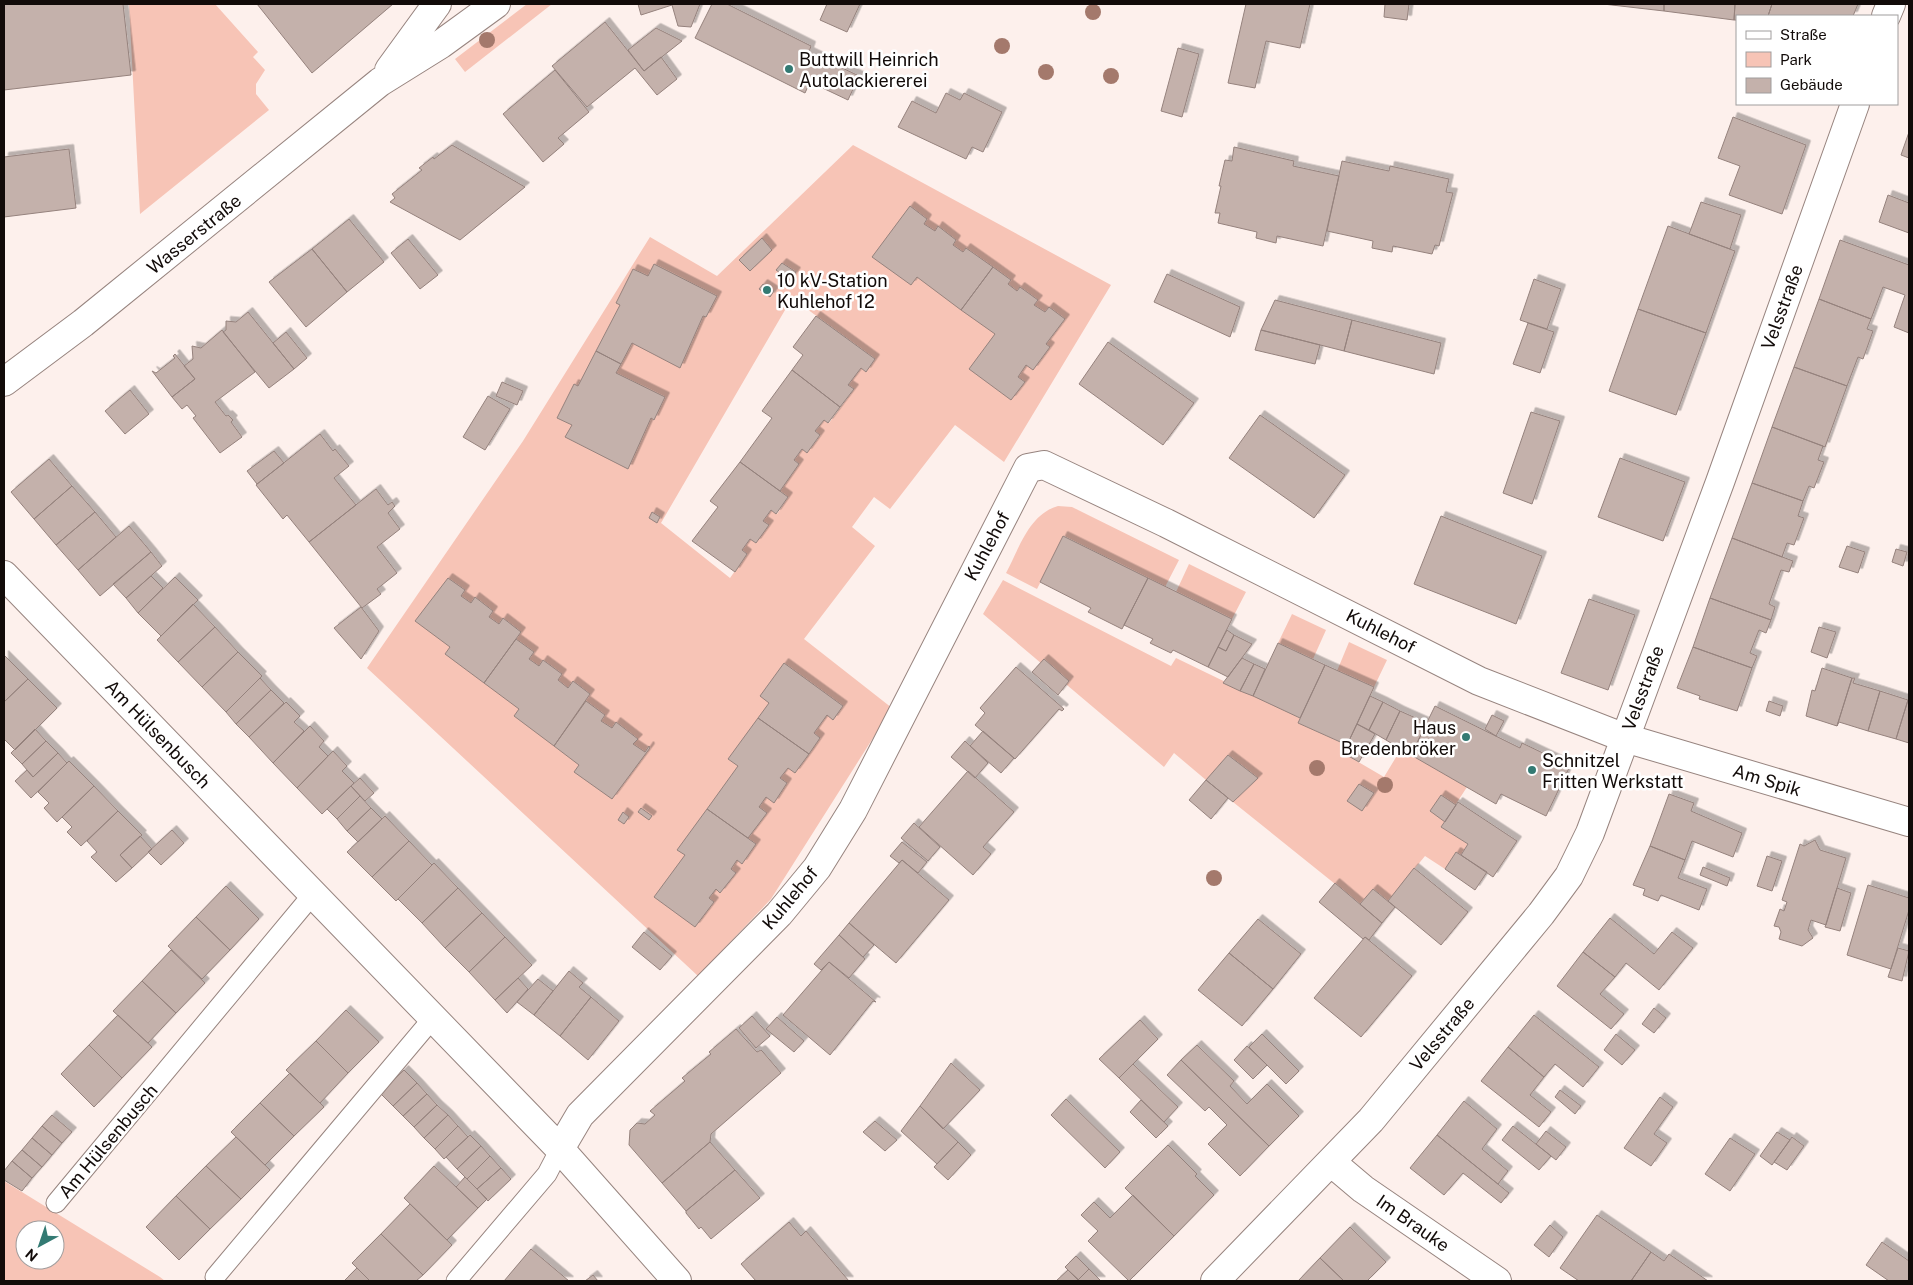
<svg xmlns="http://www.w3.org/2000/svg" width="1913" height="1285" font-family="'Public Sans',sans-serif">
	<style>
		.green { fill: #f7c4b6; fill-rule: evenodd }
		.building { fill: #c4b1ab; stroke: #95827d; filter: url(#shadow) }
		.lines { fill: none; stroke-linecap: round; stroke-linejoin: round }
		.lane-casing { stroke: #97847f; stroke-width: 21 }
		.street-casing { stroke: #97847f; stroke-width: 30 }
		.secondary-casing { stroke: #97847f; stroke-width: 30 }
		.lane { stroke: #fff; stroke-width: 19 }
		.street { stroke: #fff; stroke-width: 28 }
		.secondary { stroke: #fff; stroke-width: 28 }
		.tree { fill: #a4796c }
		.poi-dot { fill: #337a73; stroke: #fff; stroke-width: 2 }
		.labels { text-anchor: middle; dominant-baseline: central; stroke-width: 5; stroke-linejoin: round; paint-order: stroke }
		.poi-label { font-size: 18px; fill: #120b09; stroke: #fff; text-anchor: start }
		.street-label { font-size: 18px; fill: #120b09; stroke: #fff }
	</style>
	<defs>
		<filter id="shadow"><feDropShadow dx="4.5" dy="-4.5" stdDeviation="0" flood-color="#0004"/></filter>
	</defs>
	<rect width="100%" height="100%" fill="#fdf0ec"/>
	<path class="green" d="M129,4H215L258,52L253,57L265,70L256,84V94L269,110L140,214Z
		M527,4H552L465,72L455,59Z
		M853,145L1111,285L1004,462L955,425L890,509L874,497L852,527L875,546L804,639L892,708L771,899L698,976L367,668L523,441L650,237L717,276ZM792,298L875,359L866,371L861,368L848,385L854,389L829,423L824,420L815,431L820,436L807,452L802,449L794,460L799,464L780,491L788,497L777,514L771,510L763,521L756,543L750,539L742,550L747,554L730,578L661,523Z
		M1058,506L1072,507L1179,560L1165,587L1064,536L1037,589L1006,573C1019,549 1029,514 1058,506Z
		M1189,564L1246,592L1232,619L1176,592Z
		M1003,580L1171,666L1176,658L1300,718L1299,723L1347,745L1343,753L1384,777L1401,749L1467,787L1441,827L1468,844L1461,855L1456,852L1445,869L1425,856L1388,901L1373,889L1360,904L1233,802L1258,778L1228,755L1206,780L1174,753L1164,767L983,614Z
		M1292,614L1326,630L1313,659L1278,643Z
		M1349,642L1387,660L1374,687L1337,671Z
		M4,1181L160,1277L165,1281H4ZM25,1230H55V1260H25Z"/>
	<path class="building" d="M4,4H123L131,75L4,90Z
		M257,4H393L312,73Z
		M638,4H700L691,27L678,26L672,5L641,15Z
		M712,4H727L811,46L809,52L859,76L848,100L810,82L805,93L695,38Z
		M827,4H860L847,32L820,20Z
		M1246,4H1310L1300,48L1266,41L1255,88L1228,83Z
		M1385,4H1409L1407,20L1384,17Z
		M1603,4H1664V11Z
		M1664,4H1735L1734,20L1664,11Z
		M1735,4H1772L1768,16H1737V20H1734Z
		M1772,4H1858L1853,16H1768Z
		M605,22L644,71L661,57L677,79L657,95L635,68L587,107L552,66Z
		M656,28L682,41L644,71L628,50Z
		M1178,48L1199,54L1182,117L1161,111Z
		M555,70L589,112L558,138L564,144L543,162L503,114Z
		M946,93L960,100L964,93L1002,112L983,152L972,147L966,159L898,127L912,101L936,113Z
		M1733,117L1806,145L1782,214L1729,195L1740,166L1718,158Z
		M1909,132V158L1901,155Z
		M452,145L525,187L460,240L390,202L395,198L392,194L422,170L419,168L433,157L434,159Z
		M1234,147L1294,161L1293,166L1339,176L1323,246L1277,236L1276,243L1256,238L1257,232L1218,223L1220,213H1215L1221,186H1219L1225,160L1232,161Z
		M69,149L76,208L4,217V157Z
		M1342,161L1389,171L1390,166L1449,179L1446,192L1453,193L1439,246L1435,245L1432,254L1393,246L1392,252L1372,248L1373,241L1327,231Z
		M1888,195L1909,203V233L1879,222Z
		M1701,202L1741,215L1730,249L1689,234Z
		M910,206L927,219L924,224L935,231L938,226L956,240L953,245L963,252L966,248L993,267L961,310L917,277L911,285L872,257Z
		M349,219L384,262L347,292L312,249Z
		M1668,226L1735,251L1706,333L1638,309Z
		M762,238L772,250L750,271L739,260Z
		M408,239L438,275L420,289L391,253Z
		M1840,240L1909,265V333L1894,327L1905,295L1883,287L1871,319L1819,299Z
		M312,249L347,292L306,327L269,282Z
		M782,263L796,272L790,280L776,270Z
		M654,264L717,296L706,317L703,316L680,368L632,343L621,364L596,351L620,305L616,303L633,269L648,276Z
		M993,267L1011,280L1008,284L1017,291L1020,287L1038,300L1034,305L1045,312L1049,307L1065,319L1046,344L1050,347L1033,370L1026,365L1018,377L1025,382L1011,400L969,369L995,334L961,310Z
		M1167,274L1240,307L1230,337L1154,302Z
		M1534,279L1561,289L1547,329L1520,320Z
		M763,284L774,291L770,297L759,289Z
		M1819,299L1871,319L1867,329L1873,331L1863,359L1858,357L1847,386L1794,367Z
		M1275,300L1352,320L1344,351L1261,330Z
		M1638,309L1706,333L1676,415L1609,391Z
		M248,312L294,369L269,388L223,332L226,330V321L236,322Z
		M816,316L875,359L866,372L861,368L848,385L854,389L840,407L792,370L803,355L793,347Z
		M1352,320L1441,343L1434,374L1344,351Z
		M1528,323L1554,332L1540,373L1513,364Z
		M222,330L255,372L215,402L226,416L228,415L233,420L231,422L242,437L220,453L193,418L196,416L187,405L182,409L172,397L195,379L184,366L193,359L192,346L201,348Z
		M1261,330L1320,345L1315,364L1255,350Z
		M286,332L307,358L294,369L273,343Z
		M1108,342L1194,403L1163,445L1079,384Z
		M596,351L621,364L616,373L665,397L654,420L651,418L628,469L565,437L572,425L557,418L574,384L578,386Z
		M175,354L195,379L172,397L152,371L156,373L175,358L173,356Z
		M1794,367L1847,386L1825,447L1772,427Z
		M792,370L840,407L828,423L824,420L815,431L820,435L807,453L802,449L794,460L799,464L780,491L740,462L772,418L762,411Z
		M502,382L523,391L517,405L496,396Z
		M130,390L149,414L125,434L105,411Z
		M488,396L510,409L485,450L463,437Z
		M1531,412L1560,421L1532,504L1503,493Z
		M1260,415L1345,475L1314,518L1229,458Z
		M1772,427L1823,446L1818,460L1824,462L1814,488L1809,486L1803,501L1752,483Z
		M320,434L333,451L335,449L349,466L334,478L356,505L309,542L287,515L283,519L256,485Z
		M274,451L284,463L257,484L247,471Z
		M1620,458L1685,482L1663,541L1598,517Z
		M49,459L72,486L34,519L11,492Z
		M740,462L788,497L776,514L771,510L763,521L769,525L756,543L750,539L742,550L747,554L735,572L692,541L718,507L710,501Z
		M1752,483L1803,501L1798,516L1804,518L1794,545L1787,543L1782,557L1732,538Z
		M72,486L95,512L56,545L34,519Z
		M376,489L388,505L392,502L395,506L388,513L400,529L377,547L397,573L377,589L381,594L362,608L309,542Z
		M95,512L116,537L78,570L56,545Z
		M652,512L660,517L657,523L649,518Z
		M1441,516L1542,556L1516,624L1414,584Z
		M129,526L151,552L100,596L78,570Z
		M1063,536L1148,578L1122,629L1088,612L1091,608L1040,582Z
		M1732,538L1793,561L1789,572L1781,570L1769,604L1775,607L1771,620L1710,598Z
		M1847,546L1865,552L1858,573L1839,567Z
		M1896,549L1907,552L1903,566L1892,562Z
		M151,552L162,566L126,598L113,584Z
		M151,576L163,588L138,613L126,598Z
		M175,577L198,600L161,636L138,613Z
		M448,578L465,590L461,596L471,603L475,597L493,611L489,617L499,624L503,618L521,632L484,683L445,654L450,647L415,621Z
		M1148,578L1232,619L1208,667L1173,650L1171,653L1150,643L1153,639L1124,625Z
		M1710,598L1771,620L1766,633L1759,630L1750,653L1757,656L1752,668L1693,647Z
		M1589,599L1635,615L1608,690L1561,673Z
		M193,604L215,627L178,662L157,640Z
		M361,607L379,631L361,659L334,628Z
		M215,627L238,652L202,687L178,662Z
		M1819,627L1836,632L1827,658L1811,652Z
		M1227,630L1234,635L1226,651L1218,647Z
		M1234,635L1252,644L1228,677L1208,667L1218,647L1226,651Z
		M516,639L534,652L529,659L539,666L543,660L562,674L558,680L568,688L573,681L590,694L554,746L514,716L519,709L484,683Z
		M1278,643L1325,665L1300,718L1253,696Z
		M1693,647L1752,668L1737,711L1699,699L1700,696L1677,688Z
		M238,652L262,676L226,712L202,687Z
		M4,655L28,679L4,702Z
		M1242,658L1254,664L1240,691L1223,683Z
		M1044,659L1069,681L1058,695L1032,672Z
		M784,663L843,706L833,720L827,715L814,733L820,738L809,754L758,718L769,703L760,696Z
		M1254,664L1265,669L1253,696L1240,691Z
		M1325,665L1374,687L1347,745L1298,723Z
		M1016,667L1064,709L1062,711L1059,709L1015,759L975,725L985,713L980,708Z
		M1822,668L1852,678L1837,726L1806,716L1812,690L1815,691Z
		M260,678L271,690L236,724L226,712Z
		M1852,678H1855L1853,683L1880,691L1868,731L1839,722L1837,726Z
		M28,679L57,708L15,750L4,739V702Z
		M271,690L284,703L249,737L236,724Z
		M1880,691L1908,700L1896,739L1868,731Z
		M1370,696L1383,702L1369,730L1357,724Z
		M1908,700H1909V743L1896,739Z
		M586,701L605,715L601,721L612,728L616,722L638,739L633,744L645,752L649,746L650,748L612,799L574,772L579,765L554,746Z
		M1769,701L1783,706L1780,716L1766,711Z
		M286,702L300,716L294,722L304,731L273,763L249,737Z
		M1383,702L1400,711L1386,740L1369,730Z
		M1435,706L1520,748L1522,743L1570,766L1546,816L1501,794L1496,804L1411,755Z
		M1400,711L1427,723L1411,755L1386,740Z
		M1492,715L1504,721L1496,736L1485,729Z
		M758,718L809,754L795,773L788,768L780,778L787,783L774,803L766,797L759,807L767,813L748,838L707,809L738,766L728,759Z
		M1357,724L1375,734L1359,762L1343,753Z
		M310,726L324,741L319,747L328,756L297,788L273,763Z
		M35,729L46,741L22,764L11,753Z
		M983,731L1014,758L1001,773L970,746Z
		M46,741L58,753L33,777L22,764Z
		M965,741L988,763L975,778L951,757Z
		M333,751L347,766L342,771L354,783L322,814L297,788Z
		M58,753L67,763L31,798L15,781L27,770L33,777Z
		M1228,755L1258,778L1233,802L1206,780Z
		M69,761L94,786L57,822L44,808L49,803L38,792Z
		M968,771L1014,812L983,847L991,854L973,875L919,827Z
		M360,778L374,793L365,801L351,786Z
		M1206,780L1228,798L1211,819L1189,800Z
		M1359,784L1374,793L1362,811L1347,801Z
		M94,786L118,811L81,846L67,832L72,827L62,817Z
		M351,786L360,796L337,819L327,809Z
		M1669,794L1694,803L1691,811L1742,833L1733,857L1692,841L1685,860L1650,846Z
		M1441,795L1456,805L1445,822L1430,811Z
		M360,796L371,808L347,831L337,819Z
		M1458,802L1517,841L1493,877L1461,855L1468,844L1441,827Z
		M371,808L382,819L358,842L347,831Z
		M641,808L652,816L649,820L638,812Z
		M707,809L756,844L742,864L737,860L731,869L736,873L720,893L716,889L709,898L714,902L695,927L654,897L685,855L677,850Z
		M118,811L142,835L120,855L132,868L116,882L91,857L97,852L87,841Z
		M623,812L629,817L624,824L618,820Z
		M385,816L409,841L372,877L347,852Z
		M914,823L940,847L928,861L901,838Z
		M172,830L184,843L161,865L148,852Z
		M140,836L152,849L132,868L120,855Z
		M1815,840L1820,850L1846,858L1826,925L1811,920L1808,930L1813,938L1802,946L1779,939L1781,932L1779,927L1774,926L1780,909L1784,911L1787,902L1782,900L1800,844L1804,846Z
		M409,841L432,865L396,901L372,877Z
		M902,842L927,862L918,873L902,860L899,863L890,856Z
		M1650,846L1685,860L1678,878L1707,889L1699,910L1661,895L1658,901L1643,895L1645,889L1633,885Z
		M1456,852L1487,872L1475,890L1445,869Z
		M1767,856L1782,861L1772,891L1757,886Z
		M902,860L949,900L896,963L849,923Z
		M434,863L458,888L422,923L398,899Z
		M1703,867L1730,878L1727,886L1700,875Z
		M1414,868L1468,912L1441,945L1388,901Z
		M1335,883L1382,923L1369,940L1365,937L1363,939L1319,902Z
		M1868,885L1909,898V910L1891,969L1847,955Z
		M226,886L259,919L230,950L196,917Z
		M458,888L482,913L445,948L422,923Z
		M1837,888L1851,893L1840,931L1825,927Z
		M1373,889L1395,907L1382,923L1360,904Z
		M482,913L505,937L469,972L445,948Z
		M196,917L230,950L202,979L168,946Z
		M1610,918L1654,954L1672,932L1693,948L1659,990L1626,963L1615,977L1583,952Z
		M1258,919L1301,954L1273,989L1229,953Z
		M849,923L874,945L863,957L839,935Z
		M644,932L672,956L660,970L632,947Z
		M839,935L865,959L849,978L829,962L821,970L814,964Z
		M505,937L532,965L495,1000L469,972Z
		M1365,937L1412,976L1361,1037L1314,998Z
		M1898,948L1909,951L1902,981L1888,977Z
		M171,950L205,983L176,1013L142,981Z
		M1583,952L1615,977L1600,994L1624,1014L1611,1029L1557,986Z
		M1229,953L1273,989L1242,1026L1198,990Z
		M829,962L876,1002L873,1001L830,1055L783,1015Z
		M569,971L583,983L579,987L591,997L560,1036L534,1015Z
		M518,978L528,989L507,1013L495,1000Z
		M538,979L553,991L534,1015L517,1002Z
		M142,981L176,1013L148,1043L113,1011Z
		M591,997L619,1021L588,1060L560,1036Z
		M1654,1008L1666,1018L1654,1033L1642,1024Z
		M346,1010L379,1042L348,1073L316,1041Z
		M118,1015L152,1047L122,1078L89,1045Z
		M1534,1015L1599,1067L1583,1087L1555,1064L1544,1077L1508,1047Z
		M752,1016L770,1036L756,1048L739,1028Z
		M777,1017L804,1041L794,1052L766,1029Z
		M1140,1020L1158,1039L1119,1078L1099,1059Z
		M736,1029L757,1052L761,1050L763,1052L781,1073L711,1134L710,1142L662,1183L629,1145L630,1130L637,1123L645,1124L655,1115L650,1111L685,1081L682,1078L711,1054L709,1052Z
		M1262,1034L1299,1071L1286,1084L1249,1047Z
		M1616,1034L1635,1050L1622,1065L1604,1050Z
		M316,1041L348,1073L320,1103L286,1070Z
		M89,1045L122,1078L94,1107L61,1074Z
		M1197,1045L1234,1081L1230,1086L1247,1104L1267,1084L1299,1116L1269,1146L1181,1060Z
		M1247,1046L1267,1065L1253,1079L1234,1060Z
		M1508,1047L1544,1077L1530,1095L1551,1112L1539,1127L1481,1081Z
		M1181,1060L1269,1146L1240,1176L1208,1144L1227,1125L1209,1107L1205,1111L1167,1075Z
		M951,1063L980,1090L943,1129L920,1106Z
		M1133,1064L1178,1107L1164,1122L1119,1078Z
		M404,1070L417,1083L393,1106L380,1093Z
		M290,1073L324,1107L294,1136L260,1103Z
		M417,1083L427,1094L403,1116L393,1106Z
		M1560,1090L1581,1106L1575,1114L1555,1097Z
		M427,1094L437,1105L414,1127L403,1116Z
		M1660,1097L1673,1107L1654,1134L1667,1143L1651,1166L1624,1148Z
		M1066,1099L1120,1152L1105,1168L1051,1115Z
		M1141,1100L1168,1126L1156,1138L1130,1112Z
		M1464,1101L1497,1129L1482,1149L1508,1171L1498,1184L1437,1135Z
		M260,1103L294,1136L265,1165L231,1132Z
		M437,1105L448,1115L424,1138L414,1127Z
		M920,1106L958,1142L937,1164L901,1131Z
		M52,1115L72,1132L62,1143L42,1126Z
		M448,1115L458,1126L435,1149L424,1138Z
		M875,1121L897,1140L885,1151L863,1132Z
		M42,1126L62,1143L52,1155L32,1138Z
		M458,1126L468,1137L444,1159L435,1149Z
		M1513,1126L1551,1156L1539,1170L1502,1140Z
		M1546,1131L1566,1147L1556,1160L1536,1144Z
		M1777,1132L1790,1140L1772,1165L1760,1156Z
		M470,1135L481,1146L457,1169L446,1157Z
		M1437,1135L1509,1193L1501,1203L1463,1173L1444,1195L1410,1168Z
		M236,1137L270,1170L241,1199L206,1166Z
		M1792,1137L1804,1146L1787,1170L1774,1162Z
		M32,1138L52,1155L42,1167L22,1150Z
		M1730,1138L1755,1154L1730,1191L1705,1174Z
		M710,1142L735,1170L686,1211L662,1183Z
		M958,1142L971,1155L948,1180L934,1167Z
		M1168,1145L1197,1174L1195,1176L1214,1195L1174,1236L1125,1188Z
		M481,1146L490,1156L467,1179L457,1169Z
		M22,1150L42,1167L32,1178L12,1161Z
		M490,1156L501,1168L477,1189L467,1179Z
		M12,1161L32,1178L22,1191L4,1180V1171Z
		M206,1166L241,1199L210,1229L176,1196Z
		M434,1166L478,1208L447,1240L404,1198Z
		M501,1168L511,1179L488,1201L477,1189Z
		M735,1170L760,1198L711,1239L701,1227L699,1229L686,1213V1211Z
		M465,1177L487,1199L478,1208L456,1187Z
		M1133,1195L1174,1236L1129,1281L1088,1241L1098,1231L1081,1215L1094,1202L1110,1218Z
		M176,1196L210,1229L179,1260L146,1227Z
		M410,1204L452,1245L423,1275L381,1234Z
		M1597,1215L1651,1252L1631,1281H1579L1560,1268Z
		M789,1222L801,1236L806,1231L849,1281H756L741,1264Z
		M1550,1225L1563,1237L1549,1257L1534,1245Z
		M1350,1227L1386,1262L1367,1281H1344L1320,1258Z
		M381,1234L423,1275L416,1281H370L352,1263Z
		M1882,1242L1909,1261V1281H1889L1866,1265Z
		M531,1249L569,1281H504Z
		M1651,1252L1664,1261L1669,1254L1708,1281H1631Z
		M1076,1256L1089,1269L1078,1280L1065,1267Z
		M1320,1258L1344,1281H1298Z
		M357,1268L370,1281H344Z
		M1089,1269L1101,1281H1080L1078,1280Z
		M1068,1270L1080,1281H1056Z
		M593,1275L598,1281H585Z"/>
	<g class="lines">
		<g class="lane-casing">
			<path id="lane" d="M56,1203L313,894
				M215,1277L433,1018
				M456,1281L547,1174L560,1149"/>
		</g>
		<g class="street-casing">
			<path id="street" d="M1886,16L1891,4
				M4,575L560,1149L677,1281
				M560,1149L580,1115L779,914L817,868L853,810L1028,468L1044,465L1166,523L1479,681L1625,738L1909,822
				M1331,1162L1363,1189L1497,1281
				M1215,1281L1371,1120L1541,914L1569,876L1590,833L1720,482L1855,104"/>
		</g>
		<g class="secondary-casing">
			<path id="secondary" d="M389,70L437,4
				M4,382L83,323L380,82L441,44L496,4"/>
		</g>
		<use href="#lane" class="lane"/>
		<use href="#street" class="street"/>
		<use href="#secondary" class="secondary"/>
	</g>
	<g class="tree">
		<circle cx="1093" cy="12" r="8"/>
		<circle cx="487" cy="40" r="8"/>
		<circle cx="1002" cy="46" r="8"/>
		<circle cx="1046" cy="72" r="8"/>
		<circle cx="1111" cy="76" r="8"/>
		<circle cx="1317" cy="768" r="8"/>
		<circle cx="1385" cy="785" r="8"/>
		<circle cx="1214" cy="878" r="8"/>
	</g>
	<g class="poi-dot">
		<circle cx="789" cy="69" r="5"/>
		<circle cx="767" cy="290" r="5"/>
		<circle cx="1466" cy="737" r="5"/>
		<circle cx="1532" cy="770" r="5"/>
	</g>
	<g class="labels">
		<g class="poi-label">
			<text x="799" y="59">Buttwill Heinrich<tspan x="799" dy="21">Autolackiererei</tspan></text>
			<text x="777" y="280">10 kV-Station<tspan x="777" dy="21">Kuhlehof 12</tspan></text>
			<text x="1456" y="727" text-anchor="end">Haus<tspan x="1456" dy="21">Bredenbröker</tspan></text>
			<text x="1542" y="760">Schnitzel<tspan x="1542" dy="21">Fritten Werkstatt</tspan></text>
		</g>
		<g class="street-label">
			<text transform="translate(194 234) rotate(-39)">Wasserstraße</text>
			<text transform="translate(1782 307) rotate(-70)">Velsstraße</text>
			<text transform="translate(987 546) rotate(-62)">Kuhlehof</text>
			<text transform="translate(1381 631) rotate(27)">Kuhlehof</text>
			<text transform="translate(1643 688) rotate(-70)">Velsstraße</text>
			<text transform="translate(158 734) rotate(46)">Am Hülsenbusch</text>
			<text transform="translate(1767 780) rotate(17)">Am Spik</text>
			<text transform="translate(790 898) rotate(-50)">Kuhlehof</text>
			<text transform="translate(1442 1034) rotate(-50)">Velsstraße</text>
			<text transform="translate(108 1141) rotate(-50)">Am Hülsenbusch</text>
			<text transform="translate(1413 1223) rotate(35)">Im Brauke</text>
		</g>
	</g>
	<rect width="1913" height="1285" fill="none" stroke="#120b09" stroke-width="10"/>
	<rect x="1736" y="15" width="162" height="90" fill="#ffffff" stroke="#a09d9d"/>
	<rect x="1746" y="31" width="25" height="8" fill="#ffffff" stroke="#a09d9d"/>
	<text x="1780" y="40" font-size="15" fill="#120b09">Straße</text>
	<rect x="1746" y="52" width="25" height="15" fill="#f7c4b6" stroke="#a09d9d"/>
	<text x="1780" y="65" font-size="15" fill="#120b09">Park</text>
	<rect x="1746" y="78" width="25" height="15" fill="#c4b1ab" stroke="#a09d9d"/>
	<text x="1780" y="90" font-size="15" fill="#120b09">Gebäude</text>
	<g transform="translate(40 1245) rotate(220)"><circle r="24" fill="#ffffff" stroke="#a09d9d"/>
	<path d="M0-4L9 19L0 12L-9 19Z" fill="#337a73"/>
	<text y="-8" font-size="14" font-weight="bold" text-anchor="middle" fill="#120b09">N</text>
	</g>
</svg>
